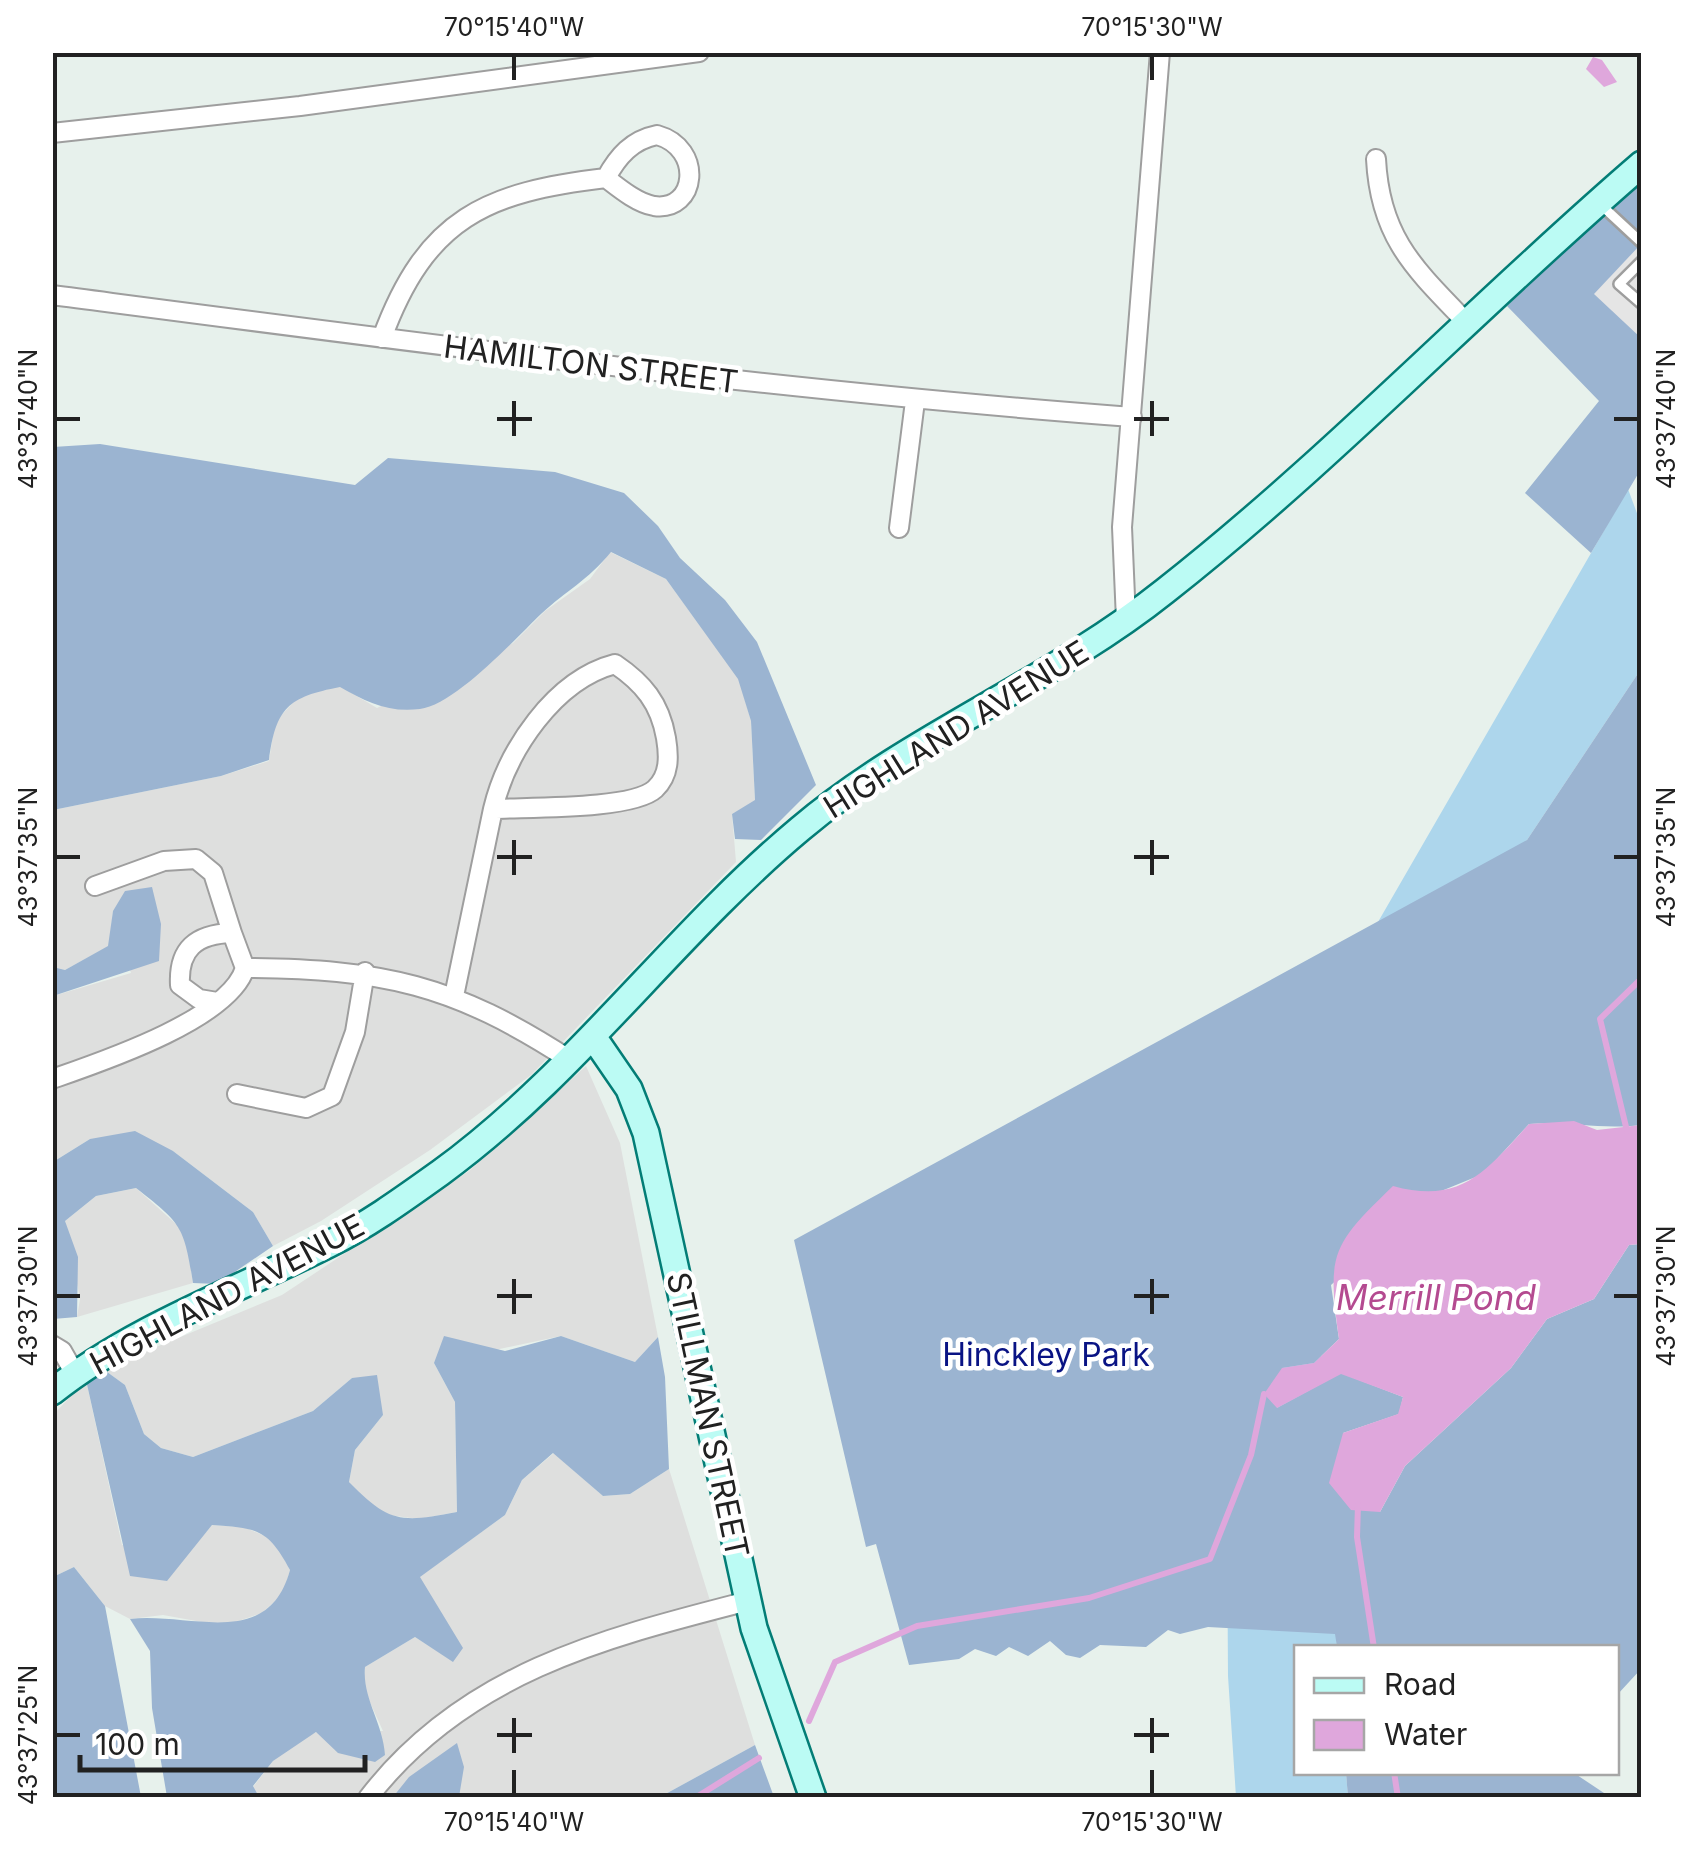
<svg xmlns="http://www.w3.org/2000/svg" width="1694" height="1850" font-family="Inter,sans-serif">
	<style>
		.residential { fill: #dedfde }
		.grass { fill: #add6ec }
		.forest { fill: #9bb4d1 }
		.parking { fill: #e5e5e5 }
		.water { fill: #dfa7dc }
		.lines { fill: none; stroke-linecap: round; stroke-linejoin: round }
		.stream { stroke: #dfa7dc; stroke-width: 6 }
		.lane-casing { stroke: #9e9e9e; stroke-width: 14 }
		.street-casing { stroke: #9e9e9e; stroke-width: 22 }
		.secondary-casing { stroke: #037d76; stroke-width: 30 }
		.lane { stroke: #fff; stroke-width: 9 }
		.street { stroke: #fff; stroke-width: 18 }
		.secondary { stroke: #bbfbf4; stroke-width: 25 }
		.ticks { fill: none; stroke: #212121; stroke-width: 4 }
		.labels { text-anchor: middle; dominant-baseline: central; stroke-width: 9; stroke-linejoin: round; paint-order: stroke }
		.street-label { font-size: 32px; fill: #212121; stroke: #fff }
		.park-label { font-size: 32px; fill: #091384; stroke: #fff }
		.water-label { font-size: 35px; font-style: italic; fill: #b44a90; stroke: #fff }
		.neatline { fill: none; stroke: #212121; stroke-width: 4 }
		.ticks-label { font-size: 25px; text-anchor: middle; fill: #212121 }
	</style>
	<rect width="100%" height="100%" fill="#e7f1ec"/>
	<path class="residential" d="M610,552L666,579L739,679L751,721L755,801L732,814L736,862L531,1075L430,1150L321,1221L273,1246L253,1212L173,1151L90,1139L53,1162V996L131,973L113,911L109,946L65,970L53,967V810L221,776L269,761L275,722L301,694L340,686L377,708L513,643L545,611L590,579Z
		M586,1066L620,1143L658,1337L635,1362L561,1336L434,1363L455,1402L457,1512L419,1519L380,1514L349,1482L355,1450L383,1415L352,1378L313,1411L193,1457L161,1448L144,1434L125,1385L103,1369L282,1295L469,1171Z
		M136,1188L185,1232L193,1283L77,1317L80,1299L65,1221L96,1196Z
		M86,1380L122,1545L190,1551L212,1525L244,1527L274,1540L290,1570L284,1593L262,1613L224,1626L163,1615L130,1619L105,1606L74,1567L53,1577V1415Z
		M554,1453L603,1496L630,1494L669,1469L755,1745L660,1797L259,1798L253,1787L273,1761L299,1739L317,1732L383,1731L363,1687L365,1667L415,1637L453,1661L436,1606L419,1577L505,1515L522,1480Z"/>
	<path class="grass" d="M1628,489L1641,524V669L1527,840L1314,1223L1337,1647L1296,1648V1772L1346,1773L1348,1797H1236L1228,1676L1225,1187Z"/>
	<path class="forest" d="M1641,178V469L1591,553L1525,493L1599,401L1507,306Z
		M100,444L355,485L388,458L555,472L624,493L658,526L680,558L725,600L757,642L816,785L761,840L735,839L732,814L755,800L751,721L738,679L666,579L611,552C587,581 567,590 541,614C516,638 455,705 420,709C388,713 367,702 340,687C288,697 276,708 269,760L221,776L53,810V447Z
		M1641,669V1125C1600,1130 1570,1121 1529,1124L1483,1174L1429,1196L1331,1285L1339,1339L1314,1363L1282,1368L1277,1408L1341,1373L1403,1397L1399,1414L1343,1433L1380,1512L1405,1466L1511,1368L1547,1319L1594,1299L1629,1245L1641,1244V1669L1617,1695L1616,1648L1337,1647L1335,1634L1208,1627L1180,1634L1168,1630L1146,1647L1100,1645L1080,1658L1066,1655L1050,1641L1028,1656L1009,1647L996,1656L975,1649L959,1659L909,1665L876,1544L866,1547L794,1240L1527,840Z
		M152,887L161,924L159,961L53,996V967L65,970L108,946L113,911L125,891Z
		M135,1131L173,1151L253,1212L273,1246L217,1284L193,1283C184,1226 182,1224 136,1188L96,1196L65,1221L78,1257L77,1317L53,1319V1162L90,1139Z
		M444,1336L505,1351L561,1336L635,1362L658,1337L665,1377L669,1469L630,1494L603,1496L553,1453L522,1480L505,1515L420,1577L463,1648L453,1662L415,1637L365,1667C362,1698 383,1723 385,1755L375,1762L338,1753L316,1732L273,1761L253,1786L259,1797H167L152,1708L150,1651L130,1619C190,1612 268,1651 290,1570C268,1529 257,1528 212,1525L167,1581L130,1576L86,1380L103,1369L125,1385L144,1434L161,1448L193,1457L313,1411L352,1378L377,1375L383,1415L355,1450L349,1482C389,1523 401,1523 457,1512L455,1402L434,1363Z
		M74,1567L105,1606L141,1797H53V1577Z
		M457,1743L464,1767L459,1797H393L409,1777Z
		M755,1745L774,1797H660Z
		M1346,1773H1574L1610,1797H1348Z"/>
	<path class="parking" d="M1641,244V338L1594,294Z"/>
	<path class="water" d="M1593,57L1602,60L1617,82L1604,87L1586,69Z
		M1574,1121L1597,1130L1641,1125V1244L1629,1245L1594,1299L1547,1319L1511,1368L1405,1466L1380,1512L1351,1510L1329,1483L1343,1433L1398,1414L1403,1397L1341,1374L1277,1408L1264,1394L1282,1368L1314,1363L1339,1339C1327,1253 1331,1246 1393,1186C1461,1205 1486,1171 1529,1124Z"/>
	<g class="lines">
		<path class="stream" d="M1627,1131L1600,1019L1642,978
			M1358,1505L1357,1537L1374,1648
			M809,1721L835,1662L917,1626L1089,1598L1210,1559L1251,1455L1264,1394
			M1394,1772L1398,1798
			M695,1798L759,1758"/>
		<g class="lane-casing">
			<path id="lane" d="M1600,204L1642,243
				M1642,261L1619,284L1642,304"/>
		</g>
		<g class="street-casing">
			<path id="street" d="M52,133L300,106L699,52
				M657,135C704,148 697,212 654,206C637,203 619,188 606,178C618,156 632,140 657,135Z
				M1376,159C1380,238 1415,269 1467,323
				M52,295C412,342 770,390 1132,417
				M382,338C426,218 486,192 606,178
				M899,528L915,401
				M1126,620L1122,527L1160,52
				M95,886L164,861L196,859L213,873L232,933
				M245,968C383,969 453,984 570,1060
				M454,996L493,809C527,807 632,810 655,789C670,775 669,756 666,738C660,703 643,683 615,664C554,680 507,751 493,809
				M52,1079C101,1062 230,1019 245,968L232,933C196,934 178,949 180,985L199,999L217,1002
				M237,1094L306,1108L332,1096L355,1032L365,972
				M52,1345L62,1351L75,1374
				M368,1798C464,1673 604,1638 748,1601"/>
		</g>
		<g class="secondary-casing">
			<path id="secondary" d="M594,1038L629,1089L646,1133L754,1628L813,1798
				M52,1392C134,1327 236,1291 329,1244C368,1225 405,1198 440,1173C576,1074 672,936 800,829C911,735 1051,682 1165,591C1333,459 1480,303 1642,164"/>
		</g>
		<use href="#lane" class="lane"/>
		<use href="#street" class="street"/>
		<use href="#secondary" class="secondary"/>
	</g>
	<path class="ticks" d="M514,55V80M1152,55V80M514,401V436M1152,401V436M55,419H80M497,419H532M1134,419H1169M1614,419H1639M514,840V875M1152,840V875M55,857H80M497,857H532M1134,857H1169M1614,857H1639M514,1279V1314M1152,1279V1314M55,1296H80M497,1296H532M1134,1296H1169M1614,1296H1639M514,1718V1753M1152,1718V1753M55,1735H80M497,1735H532M1134,1735H1169M514,1770V1795M1152,1770V1795"/>
	<g class="labels">
		<g class="street-label">
			<text transform="translate(591 364) rotate(7)">HAMILTON STREET</text>
			<text transform="translate(956 729) rotate(-32)">HIGHLAND AVENUE</text>
			<text transform="translate(227 1294) rotate(-28)">HIGHLAND AVENUE</text>
			<text transform="translate(708 1415) rotate(78)">STILLMAN STREET</text>
		</g>
		<g class="park-label">
			<text x="1046" y="1354">Hinckley Park</text>
		</g>
		<g class="water-label">
			<text x="1436" y="1297">Merrill Pond</text>
		</g>
	</g>
	<rect width="1694" height="1850" fill="none" stroke="#ffffff" stroke-width="110"/>
	<rect x="1294" y="1645" width="325" height="130" fill="#ffffff" stroke="#a6a6a6" stroke-width="2.5"/>
	<rect x="1314" y="1678" width="50" height="15" fill="#bbfbf4" stroke="#a6a6a6" stroke-width="2.5"/>
	<text x="1384" y="1695" font-size="30" fill="#212121">Road</text>
	<rect x="1314" y="1720" width="50" height="30" fill="#dfa7dc" stroke="#a6a6a6" stroke-width="2.5"/>
	<text x="1384" y="1745" font-size="30" fill="#212121">Water</text>
	<path d="M80 1755v15h285v-15" fill="none" stroke="#212121" stroke-width="5"/>
	<text x="95" y="1755" font-size="30" fill="#212121" stroke="#ffffff" stroke-width="8" paint-order="stroke">100 m</text>
	<rect x="55" y="55" width="1584" height="1740" class="neatline"/>
	<g class="ticks-label">
		<text x="514" y="36">70°15'40"W</text>
		<text x="1152" y="36">70°15'30"W</text>
		<text transform="translate(28 419) rotate(-90)" y="9">43°37'40"N</text>
		<text transform="translate(1666 419) rotate(-90)" y="9">43°37'40"N</text>
		<text transform="translate(28 857) rotate(-90)" y="9">43°37'35"N</text>
		<text transform="translate(1666 857) rotate(-90)" y="9">43°37'35"N</text>
		<text transform="translate(28 1296) rotate(-90)" y="9">43°37'30"N</text>
		<text transform="translate(1666 1296) rotate(-90)" y="9">43°37'30"N</text>
		<text transform="translate(28 1735) rotate(-90)" y="9">43°37'25"N</text>
		<text x="514" y="1831">70°15'40"W</text>
		<text x="1152" y="1831">70°15'30"W</text>
	</g>
</svg>
